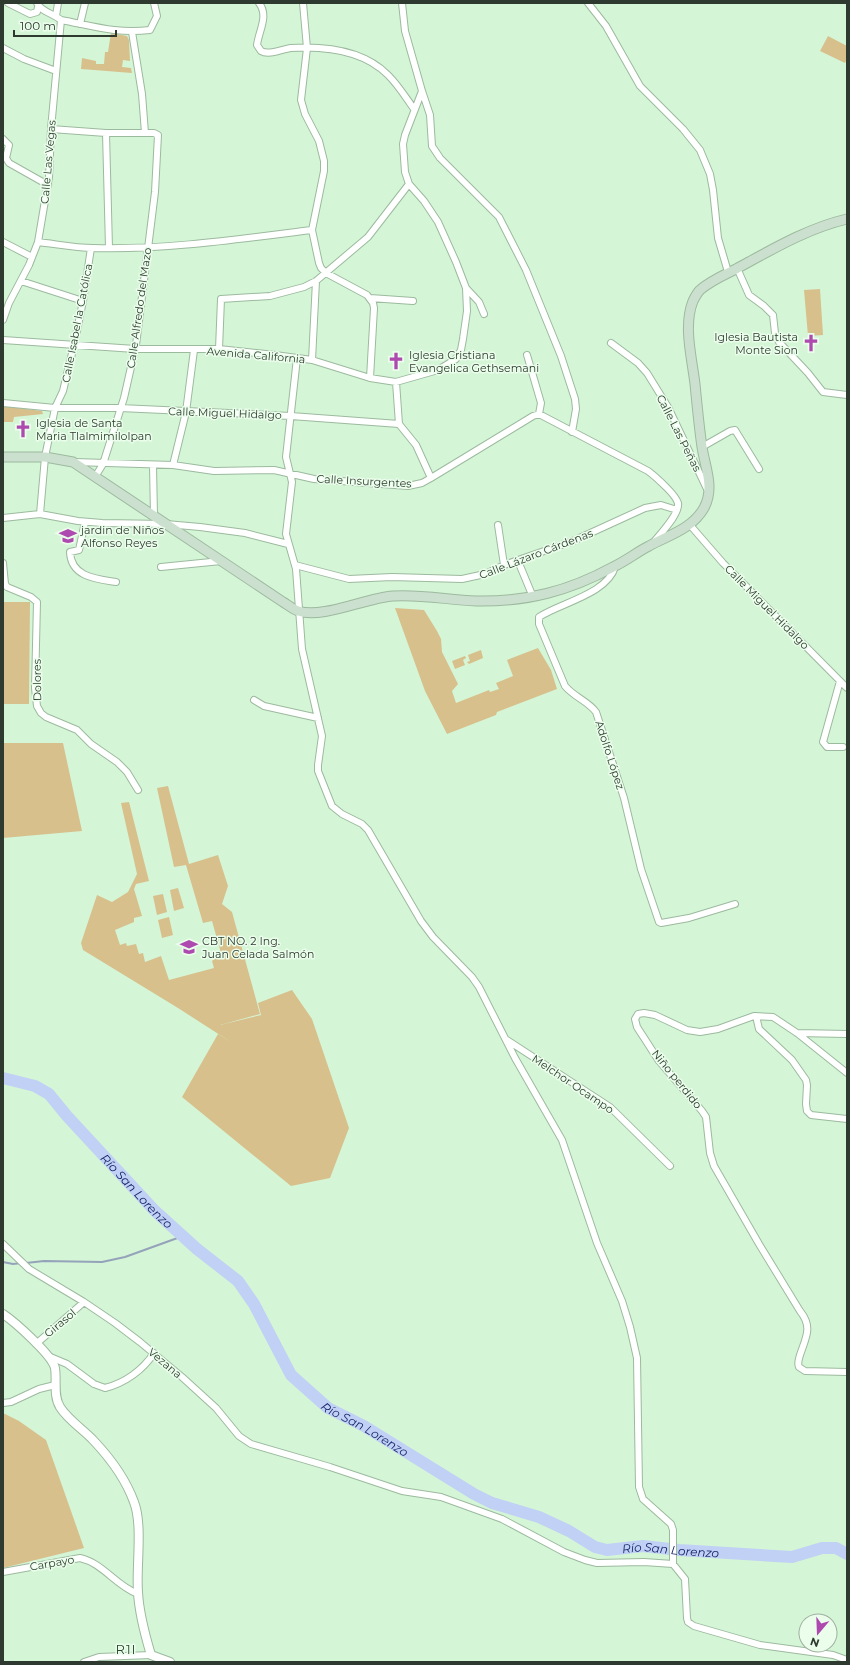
<svg xmlns="http://www.w3.org/2000/svg" width="850" height="1665" font-family="Montserrat,sans-serif">
	<style>
		.green { fill: #d7c08c }
		.lines { fill: none; stroke-linecap: round; stroke-linejoin: round }
		.stream { stroke: #95a3ba; stroke-width: 2 }
		.river { stroke: #c1d0f5; stroke-width: 12 }
		.minor-casing { stroke: #9cba9e; stroke-width: 8 }
		.tertiary-casing { stroke: #9cba9e; stroke-width: 10 }
		.secondary-casing { stroke: #9cba9e; stroke-width: 11 }
		.minor { stroke: #fff; stroke-width: 6 }
		.tertiary { stroke: #fff; stroke-width: 8 }
		.secondary { stroke: #cce0cf; stroke-width: 9 }
		.labels { text-anchor: middle; dominant-baseline: central; stroke-width: 3; stroke-linejoin: round; paint-order: stroke }
		.street-label { font-size: 11px; fill: #2e3a2f; stroke: #ebfeec }
		.poi-label { font-size: 11px; fill: #2e3a2f; stroke: #ebfeec; text-anchor: start }
		.water-label { font-size: 12px; font-style: italic; fill: #142568; stroke: #ebfeec }
		.quarter-label { font-size: 13px; letter-spacing: 1px; fill: #2a442d; stroke: #ebfeec }
	</style>
	<rect width="100%" height="100%" fill="#d5f5d7"/>
	<path class="green" d="M111,33L127,36L129,40L130,61L123,60L122,67L131,68L132,73L81,69L82,58L96,61V64H104L105,52H108Z
		M828,36L847,46V59L845,63L820,51Z
		M820,289L823,335L808,336L804,290Z
		M3,406L42,411L43,414L14,417L13,422H3Z
		M3,602H30L29,704H3Z
		M395,608L424,610L437,631L441,639L442,652L458,684L452,691L456,703L489,690L490,692L499,689L496,683L513,676L507,660L538,648L551,670L557,689L497,712L496,715L447,734L425,691Z
		M481,650L483,658L469,664L467,662L470,661L468,655Z
		M465,656L466,658L463,660L465,665L455,669L452,661Z
		M3,743H63L82,831L3,838Z
		M168,786L189,864L218,855L228,886L222,904L232,912L260,1014L220,1025L261,1015L264,1027L258,1003L292,990L312,1019L349,1128L330,1178L291,1186L182,1097L218,1034L234,1044L178,1008L83,950L81,943L97,895L112,902L128,892L137,874L121,803L129,802L149,881L136,884L134,889L142,916L134,918V922L115,930L120,945L126,943L127,946L136,944L139,954L143,953L145,962L161,956L169,980L214,968L212,961L221,953L212,921L203,923L186,865L174,867L157,788Z
		M178,888L184,908L174,911L170,890Z
		M163,894L167,912L157,915L153,896Z
		M169,917L173,935L162,938L158,920Z
		M3,1413L19,1421L46,1440L84,1548L3,1568Z"/>
	<g class="lines">
		<path class="stream" d="M3,1262L13,1264L22,1263
			M26,1263L44,1261L102,1262L125,1257L183,1236"/>
		<path class="river" id="s1" d="M3,1078L35,1086L49,1094L67,1116L155,1211L197,1249L238,1281L254,1304L291,1375L328,1408L364,1426L474,1494L492,1503L539,1517L569,1531L595,1547L607,1550L643,1546L679,1550L792,1557L822,1548H836L847,1554"/>
		<g class="minor-casing">
			<path id="minor" d="M8,3L30,14L37,12L38,7
				M37,3C40,11 54,14 61,20C93,26 117,34 150,30L157,16L154,3
				M259,3C269,16 259,30 257,45L261,51C269,56 282,49 291,48C325,46 363,50 388,75C399,86 406,98 414,109
				M303,3L307,48L301,100L305,114L319,141L324,161V171L312,230L319,263L321,268L326,273L367,295L373,303L374,308L370,378
				M588,3L606,26L640,86L683,129L700,150L710,174L713,190L718,238L728,272
				M56,16L58,3
				M80,24L85,3
				M132,32L142,94L145,133
				M3,48L24,59L56,71
				M422,91L430,115L432,146L440,158L499,217L526,270L561,356L575,399L576,409L572,432
				M51,129L106,133H154L158,135L155,192L136,345L124,398L103,464L95,477
				M106,133L109,248
				M3,139L9,145L6,158L9,163L48,185
				M3,242L32,257
				M38,242C56,244 75,248 93,248C166,250 240,239 312,230
				M737,268L749,295L764,306L773,315L775,333L779,342L808,373L823,392L847,395
				M21,281L83,301
				M466,288L479,302L484,314
				M370,298L413,301
				M3,320L9,303L29,265L38,242L49,177L51,129L61,20
				M3,340L135,349H219L275,355L312,360L370,378L396,382L438,370L456,359L461,350L463,339L467,311L466,288L456,262L438,222L424,201L409,184L405,172L403,144L405,135L422,91L405,31L402,3
				M611,343L638,363L647,373L668,407L707,489
				M219,349L221,299L270,296L304,287L316,281L368,237L409,184
				M527,355L541,403L539,414
				M312,360L316,281
				M396,382L399,424L416,445L431,478
				M3,403L55,408H120L291,416L399,424
				M702,447L730,431L735,430L759,469
				M74,462L173,465L214,471L274,470L314,479L408,486L422,483L431,478L533,416L539,414L648,471C655,476 661,482 667,488C671,492 676,497 678,503C680,514 660,534 653,543
				M153,465L154,516
				M173,465L186,412L194,350
				M40,514L45,457L55,408L63,391L74,345L83,301L91,248
				M3,518L40,514L78,521L102,523L166,524L200,527L245,533L288,544
				M85,522L79,550L70,552C71,577 96,579 116,582
				M498,525L504,565
				M690,525L723,563L847,688
				M518,561L533,597
				M3,563L5,584L7,587L31,597L37,602L35,688L37,706L41,713L46,717L77,730L91,744L117,762L127,772L138,790
				M295,565L349,579L392,577L462,579L485,574L504,565L573,541L645,508L661,505L677,510
				M161,567L221,561
				M615,567C607,594 560,603 539,617V624L565,686C574,697 588,701 596,712L624,798L641,869L659,922L661,923L689,918L735,904
				M840,681L823,742L827,747H843
				M254,700L264,706L318,718
				M756,1016L759,1029L792,1060L806,1080L807,1085L806,1104L807,1111L811,1115L847,1119
				M797,1033L847,1034
				M507,1040L610,1107L670,1166
				M847,1073L797,1033L773,1017L754,1016L718,1029L700,1032L687,1030L655,1015L644,1013L638,1014L635,1019L637,1027L659,1061L702,1111L706,1117L710,1153L714,1166L759,1244L800,1311C813,1327 806,1337 800,1355C799,1359 797,1363 799,1367L805,1371L847,1372
				M3,1244L29,1269L84,1302L115,1323L140,1342L182,1377L216,1408L239,1436L251,1444L330,1467L402,1491L441,1497L502,1519L564,1552L585,1560L597,1563L644,1562L673,1564V1530L671,1524L643,1499L639,1487L637,1358L630,1327L622,1301L597,1243L562,1140L515,1058L479,987L472,977L433,937L421,921L368,830L362,824L342,814L332,806L318,771V765L322,736L302,649L296,569L286,534L292,482L286,457L297,358
				M36,1344L84,1302
				M48,1356L67,1364L94,1384L105,1388C125,1383 143,1370 154,1353
				M3,1403L11,1402L39,1389L55,1385
				M673,1564L685,1579L687,1618L688,1622L694,1626L760,1645L833,1655L847,1660
				M3,1572L80,1558C103,1563 116,1586 138,1594
				M84,1662L99,1657L151,1655"/>
		</g>
		<g class="tertiary-casing">
			<path id="tertiary" d="M3,1314C15,1322 52,1355 55,1368C57,1381 53,1396 60,1407C68,1420 84,1430 94,1441C110,1458 126,1480 134,1502C143,1525 136,1567 138,1592C139,1613 145,1635 151,1655L170,1662"/>
		</g>
		<g class="secondary-casing">
			<path id="secondary" d="M3,457H45L73,462L283,602C288,605 293,609 298,611C323,619 365,598 393,596C420,594 449,600 476,601C527,602 569,591 613,567C626,561 637,552 649,546C669,535 692,529 704,508C715,488 705,467 702,447C699,426 697,405 695,384C692,358 683,326 693,301C695,297 697,293 700,290C710,281 724,275 736,269C771,250 808,228 847,219"/>
		</g>
		<use href="#minor" class="minor"/>
		<use href="#tertiary" class="tertiary"/>
		<use href="#secondary" class="secondary"/>
	</g>
	<defs>
		<g id="church-bare" transform="scale(1.38)"><path d="M-1.2-6h2.4v3.5h3.3v2.4h-3.3V6h-2.4V-.1h-3.3v-2.4h3.3Z" fill="#ae49af" stroke="#ebfeec" stroke-width="2.5" paint-order="stroke"/></g>
		<g id="school-bare" transform="scale(1.38)"><path d="M0-5L7-2L0 1L-7-2ZM-4 1L0 2.5L4 1V4Q0 6-4 4Z" fill="#ae49af" stroke="#ebfeec" stroke-width="2.5" paint-order="stroke"/></g>
	</defs>
	<g fill-rule="evenodd">
		<use href="#church-bare" x="811" y="343"/>
		<use href="#church-bare" x="396" y="361"/>
		<use href="#church-bare" x="23" y="429"/>
		<use href="#school-bare" x="68" y="536"/>
		<use href="#school-bare" x="189" y="947"/>
	</g>
	<g class="labels">
		<g class="street-label">
			<text transform="translate(48 162) rotate(-85)">Calle Las Vegas</text>
			<text transform="translate(139 308) rotate(-82)">Calle Alfredo del Mazo</text>
			<text transform="translate(77 323) rotate(-79)">Calle Isabel la Católica</text>
			<text transform="translate(256 355) rotate(5)">Avenida California</text>
			<text transform="translate(225 413) rotate(2)">Calle Miguel Hidalgo</text>
			<text transform="translate(679 433) rotate(63)">Calle Las Peñas</text>
			<text transform="translate(364 481) rotate(3)">Calle Insurgentes</text>
			<text transform="translate(536 554) rotate(-21)">Calle Lázaro Cárdenas</text>
			<text transform="translate(767 607) rotate(45)">Calle Miguel Hidalgo</text>
			<text transform="translate(37 680) rotate(-91)">Dolores</text>
			<text transform="translate(610 755) rotate(72)">Adolfo López</text>
			<text transform="translate(677 1079) rotate(51)">Niño perdido</text>
			<text transform="translate(573 1084) rotate(34)">Melchor Ocampo</text>
			<text transform="translate(60 1323) rotate(-40)">Girasol</text>
			<text transform="translate(165 1363) rotate(40)">Vezana</text>
			<text transform="translate(52 1563) rotate(-10)">Carpayo</text>
		</g>
		<g class="poi-label">
			<text x="798" y="337" text-anchor="end">Iglesia Bautista<tspan x="798" dy="13">Monte Sion</tspan></text>
			<text x="409" y="355">Iglesia Cristiana<tspan x="409" dy="13">Evangelica Gethsemani</tspan></text>
			<text x="36" y="423">Iglesia de Santa<tspan x="36" dy="13">Maria Tlalmimilolpan</tspan></text>
			<text x="81" y="530">jardin de Niños<tspan x="81" dy="13">Alfonso Reyes</tspan></text>
			<text x="202" y="941">CBT NO. 2 Ing.<tspan x="202" dy="13">Juan Celada Salmón</tspan></text>
		</g>
		<g class="water-label">
			<text stroke="none"><textPath href="#s1" startOffset="180">Río San Lorenzo</textPath></text>
			<text stroke="none"><textPath href="#s1" startOffset="516">Río San Lorenzo</textPath></text>
			<text stroke="none"><textPath href="#s1" startOffset="852">Río San Lorenzo</textPath></text>
		</g>
		<g class="quarter-label">
			<text x="126" y="1649">R1I</text>
		</g>
	</g>
	<rect width="850" height="1665" fill="none" stroke="#2e3a2f" stroke-width="8"/>
	<g transform="translate(818 1633) rotate(199)"><circle r="19" fill="#ebfeec" stroke="#9fb0a0"/>
	<path d="M0-3L7 15L0 10L-7 15Z" fill="#ae49af"/>
	<text y="-6" font-size="11" font-weight="bold" text-anchor="middle" fill="#2e3a2f">N</text>
	</g>
	<path d="M14 30v6h102v-6" fill="none" stroke="#2e3a2f" stroke-width="2"/>
	<text x="20" y="30" font-size="12" fill="#2e3a2f" stroke="#ebfeec" stroke-width="3" paint-order="stroke">100 m</text>
</svg>
